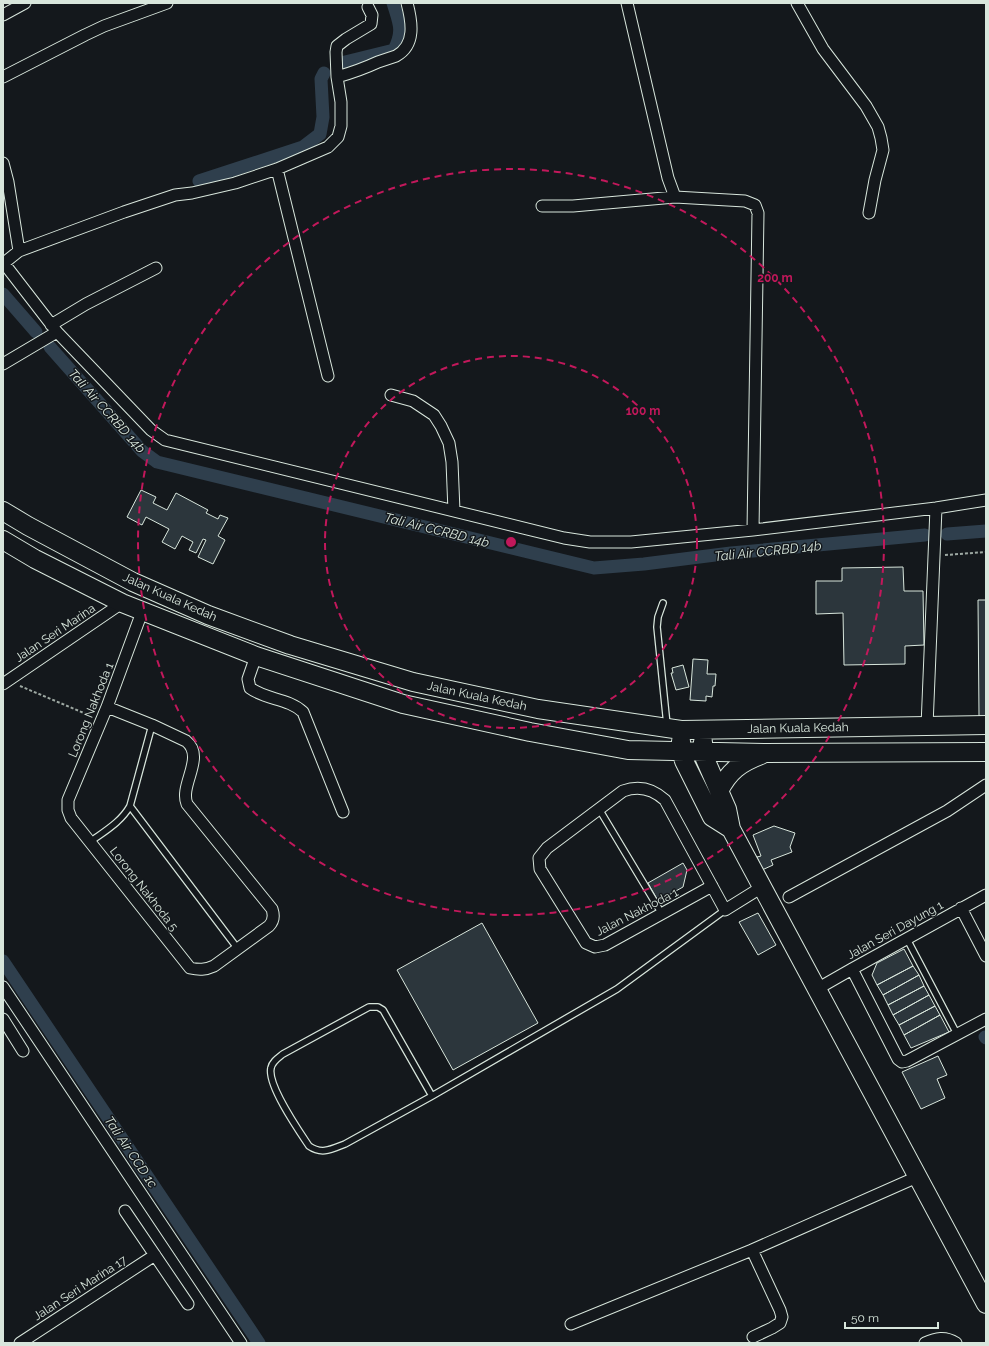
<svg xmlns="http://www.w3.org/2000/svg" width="989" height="1346" font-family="Raleway,sans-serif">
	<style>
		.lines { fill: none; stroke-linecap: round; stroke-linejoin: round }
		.canal { stroke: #2f3f4d; stroke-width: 13 }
		.building { fill: #2c363c; stroke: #d8e6dc }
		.lane-casing { stroke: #d8e6dc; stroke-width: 8 }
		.street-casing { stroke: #d8e6dc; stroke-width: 13 }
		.primary-casing { stroke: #d8e6dc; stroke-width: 20 }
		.path { stroke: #9da8a2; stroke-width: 2; stroke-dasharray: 3 2; stroke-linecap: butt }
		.lane { stroke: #14181c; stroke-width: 5.5 }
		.street { stroke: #14181c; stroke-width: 11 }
		.primary { stroke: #14181c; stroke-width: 18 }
		.ring { fill: none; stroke: #c2185b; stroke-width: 2; stroke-dasharray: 7 5 }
		.labels { text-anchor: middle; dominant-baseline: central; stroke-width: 3; stroke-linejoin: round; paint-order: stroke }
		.street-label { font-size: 12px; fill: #d8e6dc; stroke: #14181c }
		.water-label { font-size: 13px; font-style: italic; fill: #d8e6dc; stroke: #14181c }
		.centre { fill: #c2185b; stroke: #14181c; stroke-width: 2 }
		.ring-label { font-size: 12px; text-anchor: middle; font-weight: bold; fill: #c2185b; stroke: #14181c; stroke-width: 3; stroke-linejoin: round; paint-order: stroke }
	</style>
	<rect width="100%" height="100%" fill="#14181c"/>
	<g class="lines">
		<path class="canal" d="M341,63L394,50C404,30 399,23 393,3
			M199,181L303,147L320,134L323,117L321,79L324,73
			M3,294L36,332
			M50,347L142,451L157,462L594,568L644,564L731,553L925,535
			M947,534L986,531
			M3,961L259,1343
			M985,1037L986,1038"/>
	</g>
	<path class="building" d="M141,490L156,497L153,503L167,510L176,493L208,510L206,513L218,519L220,515L228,518L218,536L225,540L213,564L198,557L206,540L203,539L196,553L189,550L193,542L182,536L175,549L162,542L169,529L146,517L142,525L127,517Z
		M903,567L904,591H923L924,645L905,646V664L844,665L843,613L816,614V581H842V568Z
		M978,600H986V717L979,716Z
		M693,659L708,660L707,674H716L715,686H713L712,697L706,696V701L690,700Z
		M683,665L689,687L676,690L671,673H673L672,668Z
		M774,826L795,833L790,847L792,852L771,860L773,865L762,870L757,857L761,856L753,835Z
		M683,863L687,870L683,887L658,901L648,883Z
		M758,913L776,945L758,955L739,922Z
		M482,923L538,1023L453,1070L397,970Z
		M904,949L913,966L877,985L872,975L877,963Z
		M913,966L919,975L883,995L877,985Z
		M919,975L924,986L888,1005L883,995Z
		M924,986L929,995L893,1015L888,1005Z
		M929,995L935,1006L899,1025L893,1015Z
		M935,1006L940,1015L904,1035L899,1025Z
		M940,1015L949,1032L911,1048L904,1035Z
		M938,1056L947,1075L937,1079L945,1098L921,1109L902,1072Z"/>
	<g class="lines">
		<g class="lane-casing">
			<path id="lane" d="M663,603L658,617L657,627L667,725
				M130,806L238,949
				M599,809L662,914
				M90,842C105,831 121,822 130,806L152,725
				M907,939L957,1034
				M432,1096L383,1010L378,1007H369L283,1054C278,1058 272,1062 271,1068C267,1085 299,1131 309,1146C322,1155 332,1149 345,1144L432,1096L617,989L725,910"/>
		</g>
		<g class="street-casing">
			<path id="street" d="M627,3L668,178L675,197L745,201L755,205L758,213L753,530
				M797,3L823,49L866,106L878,127L881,138L883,150L875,180L869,213
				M3,15L25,3
				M3,77L85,35L104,26L167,3
				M337,77L336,52L337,46L346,39L371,24L372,15L368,7
				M3,163L8,182L19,251
				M277,169L328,376
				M542,206H573L675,197
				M3,262L57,332L151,430L165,440L564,538L590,542H631L753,530L936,508L986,500
				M4,263L19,251L124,212L175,195L192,193L235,183L277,169L328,147L338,137L341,126V102L337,77C351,73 365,68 378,62C384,60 390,58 396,56C416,45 412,22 407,3
				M51,325L86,304L156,268
				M3,364L57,332
				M391,395L413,401L434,415L441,426L449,443L452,462L454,511
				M256,656L248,679L250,688C266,700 288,698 303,712L343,812
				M3,684L122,603
				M107,707L152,725L186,741C206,757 179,785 187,804L272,909C274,915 274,921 269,926L214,966C205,970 199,970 190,968L71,818L68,810V800L107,707L142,612
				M927,726L936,508
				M712,886L605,945L595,947L586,943L540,869L539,858L547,848L623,791C639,785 653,789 665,800L725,910L762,887
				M789,897L947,811L986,785
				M961,908L986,956
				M852,969L898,1059L902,1062L907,1061L986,1019
				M3,987L241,1343
				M817,989L852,969L986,895
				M3,1019L23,1051
				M125,1211L188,1304
				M752,1250L780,1310L782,1317L780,1323L772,1328L753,1337
				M571,1324L752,1250L917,1177
				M20,1343L155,1255
				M925,1343C936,1338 945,1336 956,1343"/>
		</g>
		<g class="primary-casing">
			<path id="primary" d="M3,511L28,526L133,582L208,615L290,645L413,682L538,709L681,730L986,725
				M3,540L35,559L122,603L256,656L403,704L530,732L628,750L765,753L986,752
				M681,741V751L684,761L712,817L731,829
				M703,742L702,752L727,809L731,829L986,1304
				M719,791C729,771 740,763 761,755"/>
		</g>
		<path class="path" d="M945,555L986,552
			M20,686L91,716"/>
		<use href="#lane" class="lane"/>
		<use href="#street" class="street"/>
		<use href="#primary" class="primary"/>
	</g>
	<g class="ring">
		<circle cx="511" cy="542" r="186"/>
		<circle cx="511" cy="542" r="373"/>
	</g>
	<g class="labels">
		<g class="street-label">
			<text transform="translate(170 597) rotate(24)">Jalan Kuala Kedah</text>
			<text transform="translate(55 633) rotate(-34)">Jalan Seri Marina</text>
			<text transform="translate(477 696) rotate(12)">Jalan Kuala Kedah</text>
			<text transform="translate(91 710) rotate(-68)">Lorong Nakhoda 1</text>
			<text transform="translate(798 728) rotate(-1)">Jalan Kuala Kedah</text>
			<text transform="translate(144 889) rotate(52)">Lorong Nakhoda 5</text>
			<text transform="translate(637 912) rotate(-27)">Jalan Nakhoda 1</text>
			<text transform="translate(895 930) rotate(-29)">Jalan Seri Dayung 1</text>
			<text transform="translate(80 1288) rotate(-33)">Jalan Seri Marina 17</text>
		</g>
		<g class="water-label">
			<text transform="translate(107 411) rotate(48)">Tali Air CCRBD 14b</text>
			<text transform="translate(437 530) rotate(14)">Tali Air CCRBD 14b</text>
			<text transform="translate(768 551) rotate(-6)">Tali Air CCRBD 14b</text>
			<text transform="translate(131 1152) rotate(56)">Tali Air CCD 1c</text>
		</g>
	</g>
	<circle cx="511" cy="542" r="6" class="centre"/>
	<g class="ring-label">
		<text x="775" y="282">200 m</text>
		<text x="643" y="415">100 m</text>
	</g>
	<rect width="989" height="1346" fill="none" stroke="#d8e6dc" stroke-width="8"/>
	<path d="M845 1322v6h93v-6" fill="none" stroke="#d8e6dc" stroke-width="2"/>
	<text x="851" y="1322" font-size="12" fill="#d8e6dc" stroke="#14181c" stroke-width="3" paint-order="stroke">50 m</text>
</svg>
